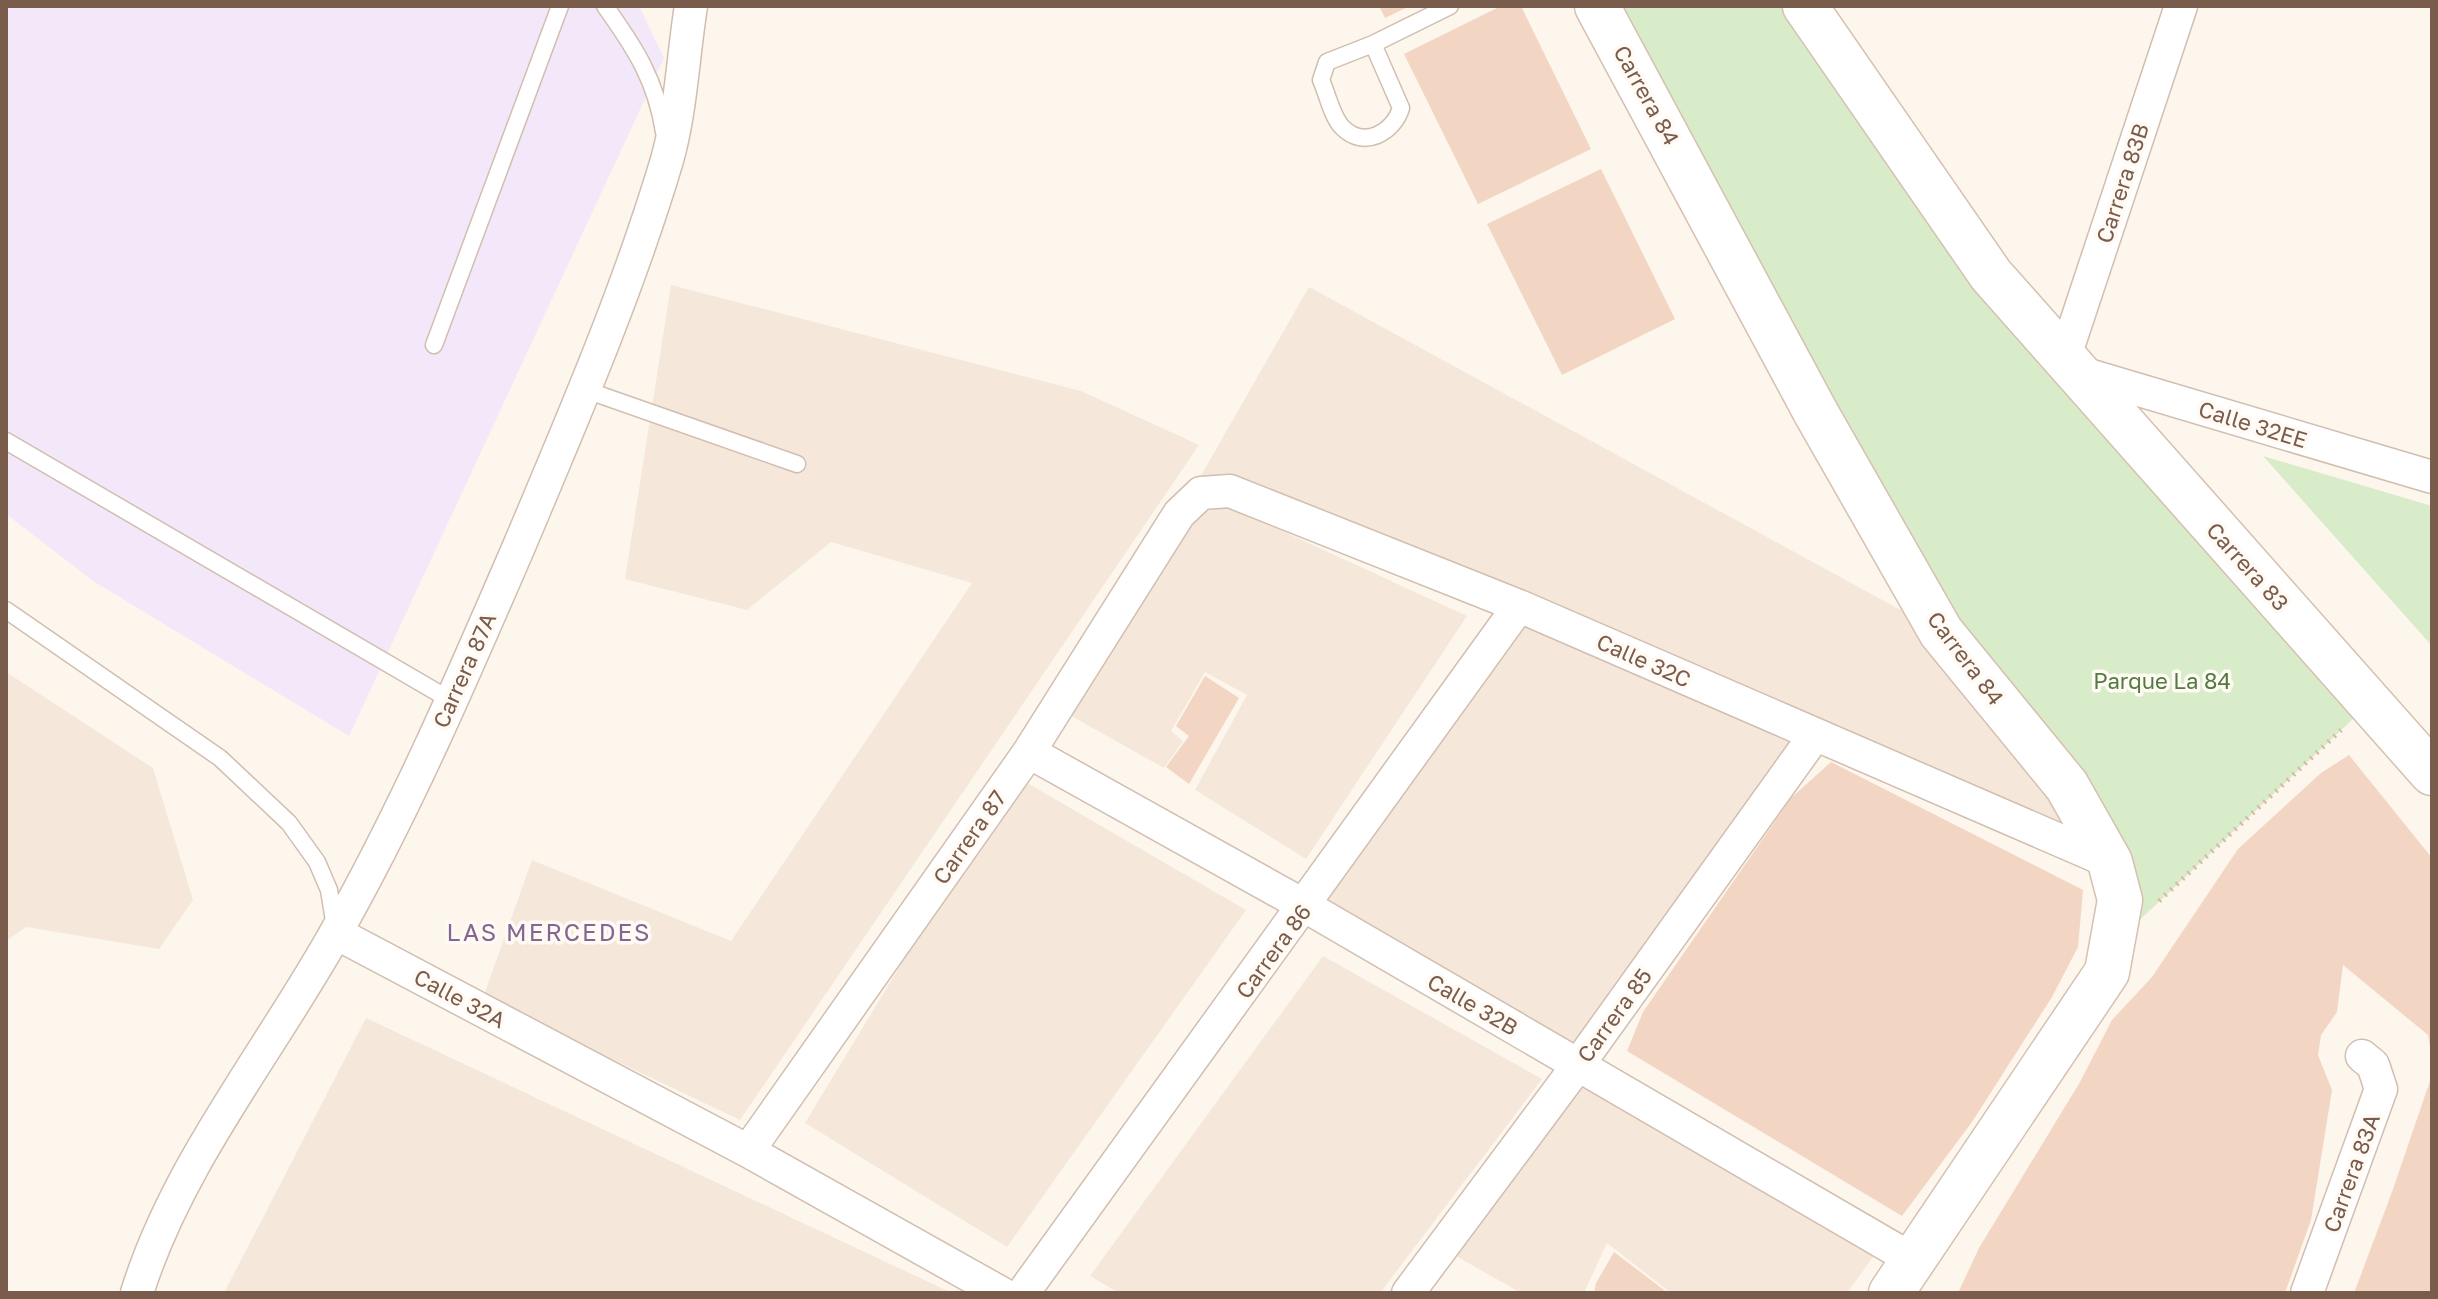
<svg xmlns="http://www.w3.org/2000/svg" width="2438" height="1299" font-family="'Golos Text',sans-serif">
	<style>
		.residential { fill: #f5e8da }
		.education { fill: #f3e8fa }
		.green { fill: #d8ecc9 }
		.building { fill: #f3d5c3 }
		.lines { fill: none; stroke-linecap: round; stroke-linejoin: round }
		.lane-casing { stroke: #d1beb0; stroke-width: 19 }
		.street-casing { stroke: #d1beb0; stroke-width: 35 }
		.secondary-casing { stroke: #d6c0b0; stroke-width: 47 }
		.path { stroke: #d9b8a5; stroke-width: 5; stroke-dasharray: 2 6; stroke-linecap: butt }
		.lane { stroke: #fff; stroke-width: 16 }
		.street { stroke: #fff; stroke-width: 32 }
		.secondary { stroke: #fff; stroke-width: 44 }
		.labels { text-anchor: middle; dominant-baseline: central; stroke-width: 7; stroke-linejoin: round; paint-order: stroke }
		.street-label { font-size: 22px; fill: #7a5c4d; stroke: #fffaf3 }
		.park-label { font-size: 22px; fill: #537a41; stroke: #fffaf3 }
		.neighbourhood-label { font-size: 24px; letter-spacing: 2px; fill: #846695; stroke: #fffaf3 }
	</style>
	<rect width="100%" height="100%" fill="#fdf6ec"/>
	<path class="residential" d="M671,285L1081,391L1199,445L740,1120L483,998L532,860L731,941L972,583L831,542L747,610L625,579Z
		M1309,287L1941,632L2112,872L1813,737L1578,1065L1305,906L1518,608L1230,491L1179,514Z
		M1215,500L1467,616L1306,859L1195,790L1247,695L1205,672L1171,731L1183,741L1164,768L1066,713L1198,513Z
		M6,672L153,768L193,900L159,949L26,927L6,941Z
		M1015,776L1246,910L1007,1247L805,1123Z
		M1323,956L1542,1079L1380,1293H1119L1090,1276Z
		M366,1018L952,1293H224Z
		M1576,1087L1596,1092L1878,1250L1847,1293H1671L1607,1243L1584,1293H1521L1449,1252Z"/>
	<path class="education" d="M6,6H639L664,58L349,736L93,581L6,514Z"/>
	<path class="green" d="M1597,6H1806L1991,275L2370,703L2112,946L2120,899L1941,632Z
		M2263,456L2432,506V646Z"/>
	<path class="building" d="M1379,6H1410L1385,18Z
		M1501,6H1521L1591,149L1478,204L1404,54Z
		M1601,169L1675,319L1562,375L1487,224Z
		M1205,676L1239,698L1189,784L1166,767L1189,736L1176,726Z
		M2349,755L2432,858V1059L2428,1035L2343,965L2337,1012L2321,1035L2318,1055L2332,1090L2311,1220L2285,1293H1958L1979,1248L2080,1082L2112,1020L2152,977L2238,849L2321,773Z
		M1831,762L2083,890L2078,947L2052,997L1972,1122L1902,1216L1627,1051L1643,1012L1791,798Z
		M2432,1075V1293H2354L2392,1192Z
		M1614,1252L1668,1293H1594L1596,1283Z"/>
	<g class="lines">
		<g class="lane-casing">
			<path id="lane" d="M605,6C635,48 656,80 664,132
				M1373,44L1401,108C1394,132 1364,150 1342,127C1332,117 1327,93 1321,80L1327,62L1373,44L1450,6
				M434,345L560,6
				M586,390L797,464
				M6,441L452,701
				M6,610L220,758L289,823L317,862L329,890L335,927"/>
		</g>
		<g class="street-casing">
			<path id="street" d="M2064,359L2181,6
				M2075,371L2432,477
				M1029,752L1305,906L1915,1261
				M336,933L748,1151L1001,1293
				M748,1151L1029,752L1179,514L1201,493L1230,491L1519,606L2110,862
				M137,1293C177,1164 269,1052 335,934C406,809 463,676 520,544C573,418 628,291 667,160C681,111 683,56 691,6
				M1023,1293L1519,606
				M1408,1293L1578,1065L1815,735
				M2307,1293L2381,1089L2373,1065L2362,1056"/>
		</g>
		<g class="secondary-casing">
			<path id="secondary" d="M1597,6L1816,413L1941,632L2067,786L2110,862L2120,900L2107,972L1891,1293
				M1805,6L1991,275L2432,773"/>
		</g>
		<path class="path" d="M2159,901L2341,730"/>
		<use href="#lane" class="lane"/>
		<use href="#street" class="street"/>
		<use href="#secondary" class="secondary"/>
	</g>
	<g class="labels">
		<g class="street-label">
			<text transform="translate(1647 95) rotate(61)">Carrera 84</text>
			<text transform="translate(2122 183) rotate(-72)">Carrera 83B</text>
			<text transform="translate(2253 424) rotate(17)">Calle 32EE</text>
			<text transform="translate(2248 566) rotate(48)">Carrera 83</text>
			<text transform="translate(1966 658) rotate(53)">Carrera 84</text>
			<text transform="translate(1644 660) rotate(24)">Calle 32C</text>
			<text transform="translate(464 670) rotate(-66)">Carrera 87A</text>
			<text transform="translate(969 837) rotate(-55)">Carrera 87</text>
			<text transform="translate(1273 951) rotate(-54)">Carrera 86</text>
			<text transform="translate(460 998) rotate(28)">Calle 32A</text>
			<text transform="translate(1473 1004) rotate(30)">Calle 32B</text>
			<text transform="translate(1614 1015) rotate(-54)">Carrera 85</text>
			<text transform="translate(2351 1173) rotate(-70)">Carrera 83A</text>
		</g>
		<g class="park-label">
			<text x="2162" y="680">Parque La 84</text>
		</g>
		<g class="neighbourhood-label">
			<text x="549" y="931">LAS MERCEDES</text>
		</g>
	</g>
	<rect width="2438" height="1299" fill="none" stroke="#7a5c4d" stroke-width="16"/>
</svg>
